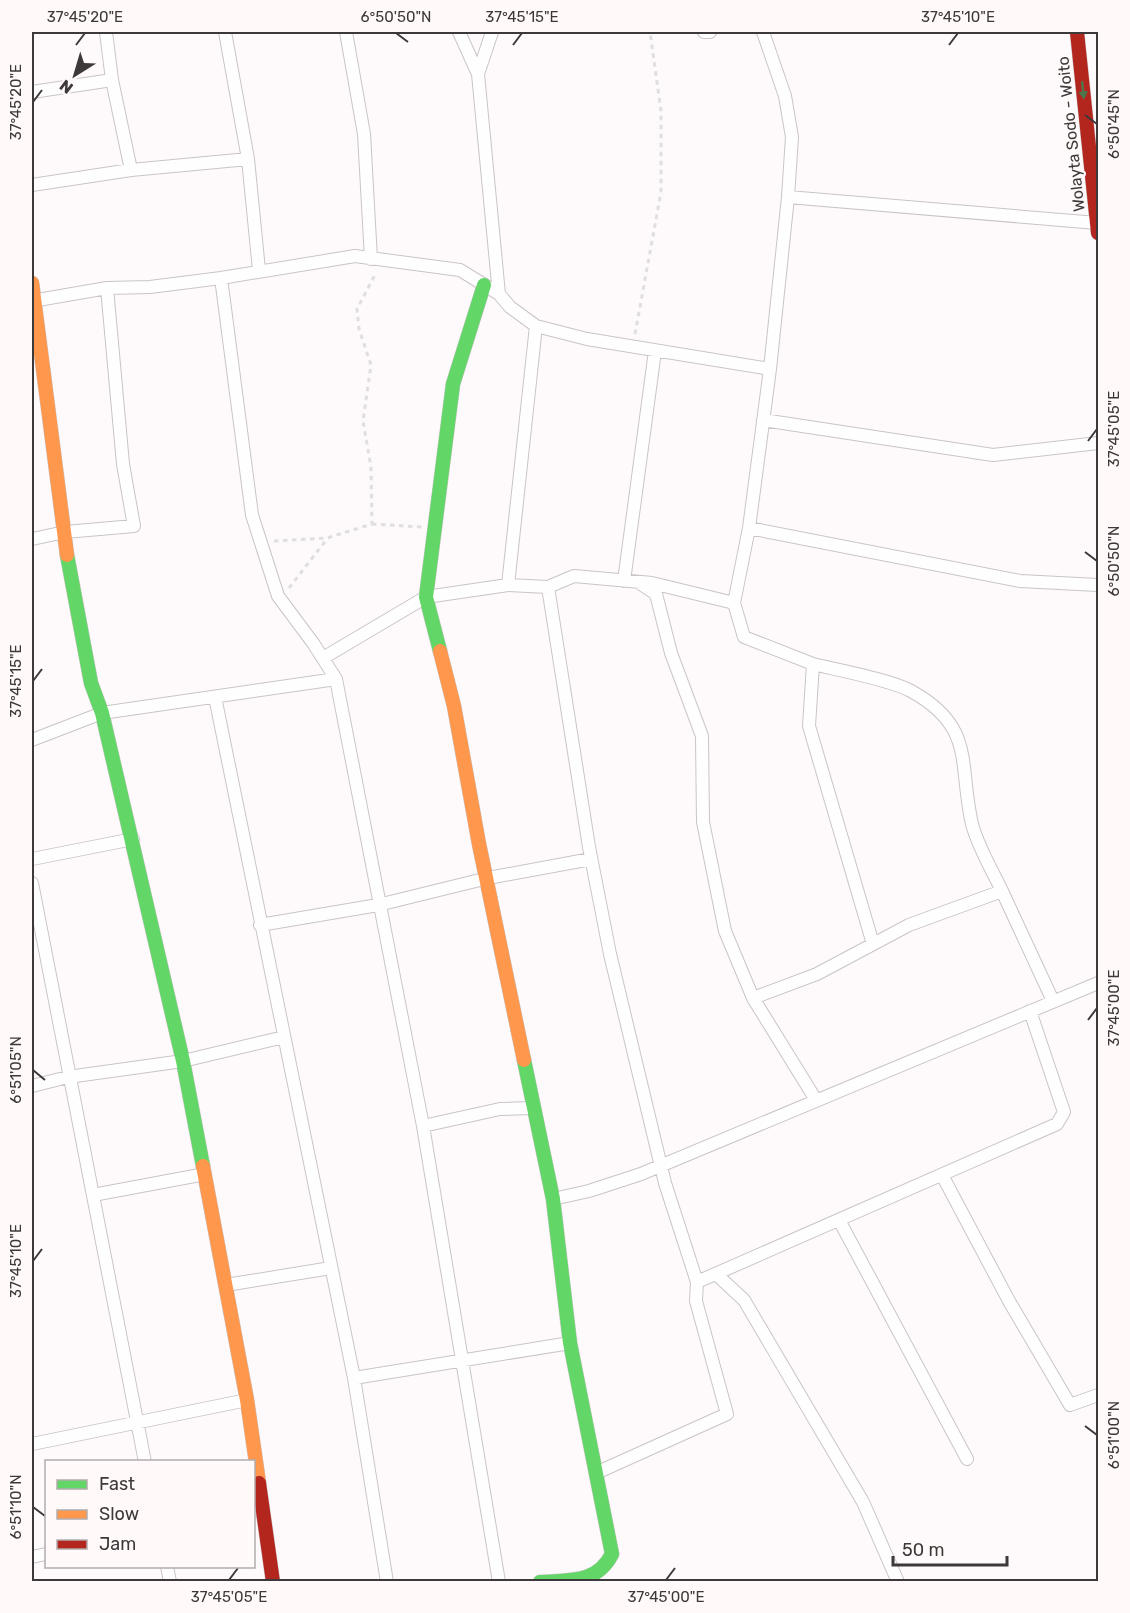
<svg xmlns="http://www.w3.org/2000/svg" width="1130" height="1613" font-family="Rubik,sans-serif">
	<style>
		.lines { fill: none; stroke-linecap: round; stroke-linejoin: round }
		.street-casing { stroke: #c9c5c6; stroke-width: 14 }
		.fast-casing { stroke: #c9c5c6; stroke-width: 15 }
		.slow-casing { stroke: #c9c5c6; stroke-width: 15 }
		.jam-casing { stroke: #c9c5c6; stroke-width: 15 }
		.path { stroke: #e0dfdf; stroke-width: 3; stroke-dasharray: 4.5 4.5; stroke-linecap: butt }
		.street { stroke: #fffefe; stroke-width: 12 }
		.fast { stroke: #63d668; stroke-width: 14 }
		.slow { stroke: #ff974d; stroke-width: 14 }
		.jam { stroke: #b3261e; stroke-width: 14 }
		.oneway { fill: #4c774c }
		.ticks { fill: none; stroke: #3d3839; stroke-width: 2 }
		.labels { text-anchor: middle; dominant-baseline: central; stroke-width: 4.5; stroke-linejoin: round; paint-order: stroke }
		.street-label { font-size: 16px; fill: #3d3839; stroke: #fff9fa }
		.neatline { fill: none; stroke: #3d3839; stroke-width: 2 }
		.ticks-label { font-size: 15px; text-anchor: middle; fill: #3d3839 }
	</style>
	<rect width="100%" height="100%" fill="#fefafb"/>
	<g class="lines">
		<g class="street-casing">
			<path id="street" d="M106,32L112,80L131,170
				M225,32L248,159L259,270
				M346,32L364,134L371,259
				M459,32L478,74L499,294
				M704,32H710
				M478,74L492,32
				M32,92L112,80
				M32,185L131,170L248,159
				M788,197L1097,223
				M221,278L252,515L278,596L313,643L336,679L423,1126L499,1582
				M32,301L107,288L150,287L221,278L355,256L460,270L499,294L510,307L536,326L587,339L770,369
				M763,420L993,455L1098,443
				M749,528L1020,581L1098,585
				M32,539L65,532L134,526L123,464L107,288
				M624,581L655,351
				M638,582L656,594L671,653L702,736L703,822L725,931L753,998L816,1100
				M508,585L548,587L574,576L652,583L734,603L744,637L813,664
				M548,587L589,847L610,954L665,1183L697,1282L696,1301L727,1414L596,1473
				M734,603L749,528L770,369L788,197L792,137L785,96L763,32
				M323,658L426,597L508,585L536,326
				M215,697L354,1378L387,1582
				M32,740L102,713L336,679
				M32,859L133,839
				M32,883L145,1462
				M260,925L378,905L488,878L591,859
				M873,944L809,726L813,664C838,670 891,680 911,691C976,727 958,763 972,824C978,847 992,870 1002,891
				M753,998L817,974L909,925L1002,891L1053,1001
				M32,1086L68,1077L183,1061L284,1037
				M423,1126L500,1109L533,1108
				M942,1175L1009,1301L1070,1405L1098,1395
				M93,1195L205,1174
				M553,1199L589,1191L641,1174L1098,983
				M839,1220L967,1459
				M716,1274L744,1300L863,1502L898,1582
				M697,1282L1057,1124L1064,1112L1030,1011
				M226,1285L331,1268
				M354,1378L570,1343
				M32,1444L247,1400
				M32,1557L46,1554
				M167,1566L170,1582"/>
		</g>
		<g class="fast-casing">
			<path id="fast" d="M67,555L91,683L102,713L183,1061L203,1166
				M440,651L426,597L453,384L484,285
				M524,1060L553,1199L570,1343L612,1554C597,1584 569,1580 540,1582"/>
		</g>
		<g class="slow-casing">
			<path id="slow" d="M32,283L67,555
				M440,651L454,706L479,844L524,1060
				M203,1166L247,1400L259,1483"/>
		</g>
		<g class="jam-casing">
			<path id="jam" d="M1077,32L1098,233
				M259,1483L273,1582"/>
		</g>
		<path class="path" d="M635,334L661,192V111L650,32
			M372,524L422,527
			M274,541L327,538L372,524L371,467L363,421L371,365L359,329L357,309L376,273
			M289,588L327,539"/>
		<use href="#street" class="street"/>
		<use href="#fast" class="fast"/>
		<use href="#slow" class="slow"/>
		<use href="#jam" class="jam"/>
	</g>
	<defs><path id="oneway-solid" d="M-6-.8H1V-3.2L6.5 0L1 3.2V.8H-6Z" transform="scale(1.5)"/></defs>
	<use class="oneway" href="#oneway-solid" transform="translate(1083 90) rotate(84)"/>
	<path class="ticks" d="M396,33L408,42M76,45L85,33M513,45L522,33M949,45L958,33M33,102L42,90M1085,115L1097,124M1088,441L1097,429M1085,552L1097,561M33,681L42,669M1088,1020L1097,1008M33,1070L45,1080M33,1261L42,1249M1085,1426L1097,1435M33,1507L45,1516M229,1580L238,1568M666,1580L675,1568"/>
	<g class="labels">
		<g class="street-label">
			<text transform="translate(1071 134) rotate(-96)">Wolayta Sodo - Woito</text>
		</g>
	</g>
	<rect width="1130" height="1613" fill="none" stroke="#fff9fa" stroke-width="66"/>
	<rect x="45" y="1460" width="210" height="108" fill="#fff9fa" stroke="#b1acad" stroke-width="1.5"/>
	<rect x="57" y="1480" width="30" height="9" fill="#63d668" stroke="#b1acad" stroke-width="1.5"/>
	<text x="99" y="1490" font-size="18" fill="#3d3839">Fast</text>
	<rect x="57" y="1510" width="30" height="9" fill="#ff974d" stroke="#b1acad" stroke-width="1.5"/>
	<text x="99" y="1520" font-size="18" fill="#3d3839">Slow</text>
	<rect x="57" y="1540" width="30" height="9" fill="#b3261e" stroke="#b1acad" stroke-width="1.5"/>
	<text x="99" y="1550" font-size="18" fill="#3d3839">Jam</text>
	<g transform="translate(75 75) rotate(217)" stroke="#fff9fa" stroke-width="4.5" paint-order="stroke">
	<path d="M0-4.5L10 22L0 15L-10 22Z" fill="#3d3839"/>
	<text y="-9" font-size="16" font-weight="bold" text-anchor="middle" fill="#3d3839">N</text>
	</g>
	<path d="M893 1556v9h114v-9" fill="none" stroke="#3d3839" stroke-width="3"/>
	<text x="902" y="1556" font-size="18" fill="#3d3839" stroke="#fff9fa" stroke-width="4.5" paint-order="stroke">50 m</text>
	<rect x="33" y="33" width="1064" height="1547" class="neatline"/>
	<g class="ticks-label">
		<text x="85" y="22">37°45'20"E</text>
		<text x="396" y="22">6°50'50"N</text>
		<text x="522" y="22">37°45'15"E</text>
		<text x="958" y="22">37°45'10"E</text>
		<text transform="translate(16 102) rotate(-90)" y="5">37°45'20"E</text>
		<text transform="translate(1114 124) rotate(-90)" y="5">6°50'45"N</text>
		<text transform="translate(1114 429) rotate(-90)" y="5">37°45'05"E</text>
		<text transform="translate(1114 561) rotate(-90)" y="5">6°50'50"N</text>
		<text transform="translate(16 681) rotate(-90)" y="5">37°45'15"E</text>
		<text transform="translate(1114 1008) rotate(-90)" y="5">37°45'00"E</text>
		<text transform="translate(16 1070) rotate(-90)" y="5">6°51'05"N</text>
		<text transform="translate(16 1261) rotate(-90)" y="5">37°45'10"E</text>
		<text transform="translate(1114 1435) rotate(-90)" y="5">6°51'00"N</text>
		<text transform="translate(16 1507) rotate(-90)" y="5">6°51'10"N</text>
		<text x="229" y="1602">37°45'05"E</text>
		<text x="666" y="1602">37°45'00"E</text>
	</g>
</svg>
